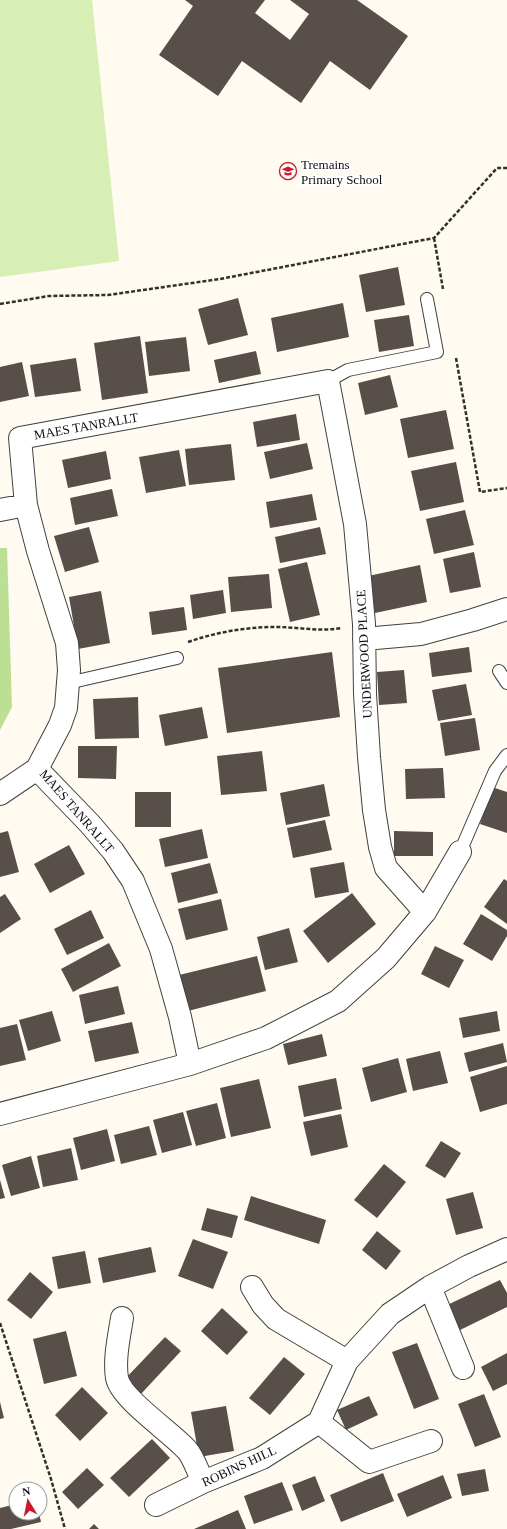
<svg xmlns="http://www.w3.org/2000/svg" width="507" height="1529" font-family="'Times New Roman',serif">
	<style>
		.green { fill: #d7eeb5 }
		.forest { fill: #bbe093 }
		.building { fill: #584e4a }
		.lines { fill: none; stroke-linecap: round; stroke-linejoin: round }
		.service-casing { stroke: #414141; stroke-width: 14 }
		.minor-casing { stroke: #414141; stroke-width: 24 }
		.path { stroke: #303030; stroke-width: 2.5; stroke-dasharray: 4 2; stroke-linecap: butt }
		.service { stroke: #fff; stroke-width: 12 }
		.minor { stroke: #fff; stroke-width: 22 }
		.labels { text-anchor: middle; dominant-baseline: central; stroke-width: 4; stroke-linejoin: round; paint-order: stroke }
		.poi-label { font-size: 13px; fill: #0e0e0e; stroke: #fff; text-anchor: start }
		.street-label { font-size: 13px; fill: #0e0e0e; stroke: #fff }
	</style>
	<rect width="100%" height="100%" fill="#fffbf0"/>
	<path class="green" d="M0,0H92L119,261L0,277Z"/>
	<path class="forest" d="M0,548H7L12,707L0,730Z"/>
	<path class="building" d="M185,0H265L255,13L290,40L309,14L290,0H357L408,36L370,90L330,61L301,103L242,61L218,96L159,55L193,6Z
		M398,267L405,305L366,312L359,275Z
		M238,298L248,335L208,345L198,309Z
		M343,303L349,337L277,352L271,318Z
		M409,315L414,346L379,352L374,320Z
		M140,336L148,393L102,400L94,343Z
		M186,337L190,371L149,376L145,342Z
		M256,351L261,374L219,383L214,360Z
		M76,358L81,391L35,397L30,365Z
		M22,362L29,396L0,402V367Z
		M390,375L398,407L365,415L358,383Z
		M446,410L454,449L408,458L400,419Z
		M296,414L300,440L257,447L253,422Z
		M307,443L313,469L270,479L264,452Z
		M231,444L235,480L189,485L185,449Z
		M179,450L186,486L146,493L139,457Z
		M106,451L111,479L68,488L62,460Z
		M456,462L464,502L420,511L411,471Z
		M112,489L118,516L75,525L70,498Z
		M312,494L317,520L270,528L266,502Z
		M465,510L474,545L434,554L426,519Z
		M89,527L99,562L65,572L54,536Z
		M320,527L326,554L280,563L275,537Z
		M474,552L481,587L450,593L443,559Z
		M307,562L320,615L290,622L278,569Z
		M420,565L427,602L375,613L368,576Z
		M269,574L272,608L231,612L228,577Z
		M223,590L226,613L193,619L190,595Z
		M101,591L110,643L78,649L69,597Z
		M184,607L187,630L152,635L149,612Z
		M469,647L472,672L432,677L429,653Z
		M332,652L340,717L227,733L218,668Z
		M404,670L407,703L379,705L377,672Z
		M466,684L472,715L438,721L432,690Z
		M138,697L139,738L95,739L93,699Z
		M202,707L208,738L165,746L159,715Z
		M475,718L480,750L445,756L440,723Z
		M78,746H117L116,779L78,778Z
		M262,751L267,791L221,795L217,756Z
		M443,768L445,798L406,799L405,769Z
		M324,784L330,816L286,825L280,793Z
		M492,787L507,792V833L480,824Z
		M135,792H171V827H135Z
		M325,820L332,850L293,858L287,828Z
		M202,829L208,858L165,867L159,839Z
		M8,831L19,872L0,877V833Z
		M394,831L433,832V856H394Z
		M69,845L85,874L50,893L34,864Z
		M344,862L349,892L315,898L310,868Z
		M210,863L218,893L178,903L171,873Z
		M504,879L507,881V924L484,907Z
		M352,893L376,924L328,963L303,931Z
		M5,894L21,919L0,933V897Z
		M221,899L228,930L186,940L178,909Z
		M91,910L104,938L67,955L54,929Z
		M481,914L507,930V936L492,961L463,944Z
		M289,928L298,962L265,970L257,937Z
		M109,943L121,966L73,992L61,969Z
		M435,946L464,960L449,988L421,974Z
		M257,956L266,991L184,1012L175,976Z
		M118,986L125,1014L85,1024L79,995Z
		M52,1011L61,1041L28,1051L19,1020Z
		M497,1011L500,1031L463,1038L459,1018Z
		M132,1022L139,1053L95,1062L88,1031Z
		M17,1024L26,1060L0,1066V1028Z
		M322,1034L327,1056L288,1065L283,1044Z
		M503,1043L507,1062L469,1072L464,1053Z
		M440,1051L448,1083L413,1091L406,1059Z
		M398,1058L407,1092L371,1102L362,1068Z
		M507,1066V1104L480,1112L470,1077Z
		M336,1078L342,1109L304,1117L298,1086Z
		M259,1079L271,1128L231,1137L220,1088Z
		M217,1103L226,1138L196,1146L186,1111Z
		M183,1112L192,1145L162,1153L153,1120Z
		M341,1114L348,1147L311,1156L303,1122Z
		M149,1126L157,1155L121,1164L114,1135Z
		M107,1129L115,1161L81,1170L73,1138Z
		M441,1141L461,1153L445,1178L425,1166Z
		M71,1148L78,1180L43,1187L37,1156Z
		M31,1156L40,1188L11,1196L2,1165Z
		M384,1164L406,1182L377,1218L354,1200Z
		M0,1180L5,1198L0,1199Z
		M473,1192L483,1228L456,1235L446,1199Z
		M251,1196L326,1220L319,1244L244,1220Z
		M207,1208L238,1216L232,1238L201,1230Z
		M377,1231L401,1251L386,1270L362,1250Z
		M193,1239L228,1252L213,1289L178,1276Z
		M151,1247L156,1272L103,1283L98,1258Z
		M85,1251L91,1283L58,1289L52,1257Z
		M30,1272L53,1292L31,1319L7,1300Z
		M500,1280L507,1293V1307L456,1332L443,1307Z
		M222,1308L248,1332L227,1355L201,1331Z
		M66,1331L77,1376L44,1384L33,1339Z
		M165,1337L181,1351L140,1395L124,1380Z
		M417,1343L439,1399L414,1409L392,1352Z
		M507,1353V1384L493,1391L481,1367Z
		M284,1357L305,1374L270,1415L249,1398Z
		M82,1387L108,1413L80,1441L55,1415Z
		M484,1394L501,1437L475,1447L458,1404Z
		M369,1396L378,1415L346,1430L337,1410Z
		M0,1402L4,1418L0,1419Z
		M226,1406L234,1451L199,1457L191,1412Z
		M152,1439L170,1458L129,1497L110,1478Z
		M87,1468L104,1485L78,1509L62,1492Z
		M485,1469L489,1491L462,1496L457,1474Z
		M383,1473L394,1501L341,1522L330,1495Z
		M443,1475L452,1498L407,1517L397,1494Z
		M315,1476L325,1501L302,1511L292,1485Z
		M282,1482L293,1510L254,1524L244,1496Z
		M16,1504V1513H39L41,1522L11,1529H0V1508Z
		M238,1510L246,1529H194Z
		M94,1524L99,1529H89Z"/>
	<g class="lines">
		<g class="service-casing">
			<path id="service" d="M328,381L348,370L437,352L427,299
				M499,671L507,683
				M68,683L177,658
				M460,852L495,771L507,755"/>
		</g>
		<g class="minor-casing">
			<path id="minor" d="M0,510L26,505
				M364,639L421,634L473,620L507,609
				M0,794L37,769
				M190,1064L180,1017L161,949L133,881L113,851L90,824L37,769L60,725L66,708L69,670L67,643L38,551L26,505L20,438L328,381L355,524L364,624L365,694L369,757L374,810L380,847L386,868L425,912
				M0,1114L190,1064L266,1038L338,1001L386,958L425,912L460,852
				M252,1287L263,1305L276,1319L347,1361
				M430,1287L463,1368
				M122,1318C119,1337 114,1359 117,1378C121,1399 171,1432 187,1450C194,1458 198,1472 203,1482
				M319,1422L369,1462L431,1441
				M156,1505L203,1482L262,1458L319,1422L347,1361L390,1314L430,1287L469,1266L507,1249"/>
		</g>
		<path class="path" d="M434,238L443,289
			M0,304L49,296L108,295L220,279L434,238L497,168H507
			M456,358L480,492L507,488
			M188,642C217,632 246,627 276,627C298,627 320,632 341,628
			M0,1323L51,1479L65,1529"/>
		<use href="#service" class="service"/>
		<use href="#minor" class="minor"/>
	</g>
	<defs>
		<g id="school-ring" transform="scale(0.9)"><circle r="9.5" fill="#fff" stroke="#cc192e" stroke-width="1.5"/><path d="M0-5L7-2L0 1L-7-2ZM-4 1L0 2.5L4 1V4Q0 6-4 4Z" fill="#cc192e"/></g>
	</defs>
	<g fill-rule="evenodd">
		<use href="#school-ring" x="288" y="171"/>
	</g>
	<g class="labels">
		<g class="poi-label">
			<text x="301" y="164">Tremains<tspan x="301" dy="15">Primary School</tspan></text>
		</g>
		<g class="street-label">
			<text transform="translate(86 426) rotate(-10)">MAES TANRALLT</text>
			<text transform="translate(364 654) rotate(-93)">UNDERWOOD PLACE</text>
			<text transform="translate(77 811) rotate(49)">MAES TANRALLT</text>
			<text transform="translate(239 1466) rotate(-25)">ROBINS HILL</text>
		</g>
	</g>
	<g transform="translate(28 1501) rotate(350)"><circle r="19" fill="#ffffff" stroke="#9f9f9f"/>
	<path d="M0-3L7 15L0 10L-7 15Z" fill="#cc192e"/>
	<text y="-6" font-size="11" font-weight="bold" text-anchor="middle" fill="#0e0e0e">N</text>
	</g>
</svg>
